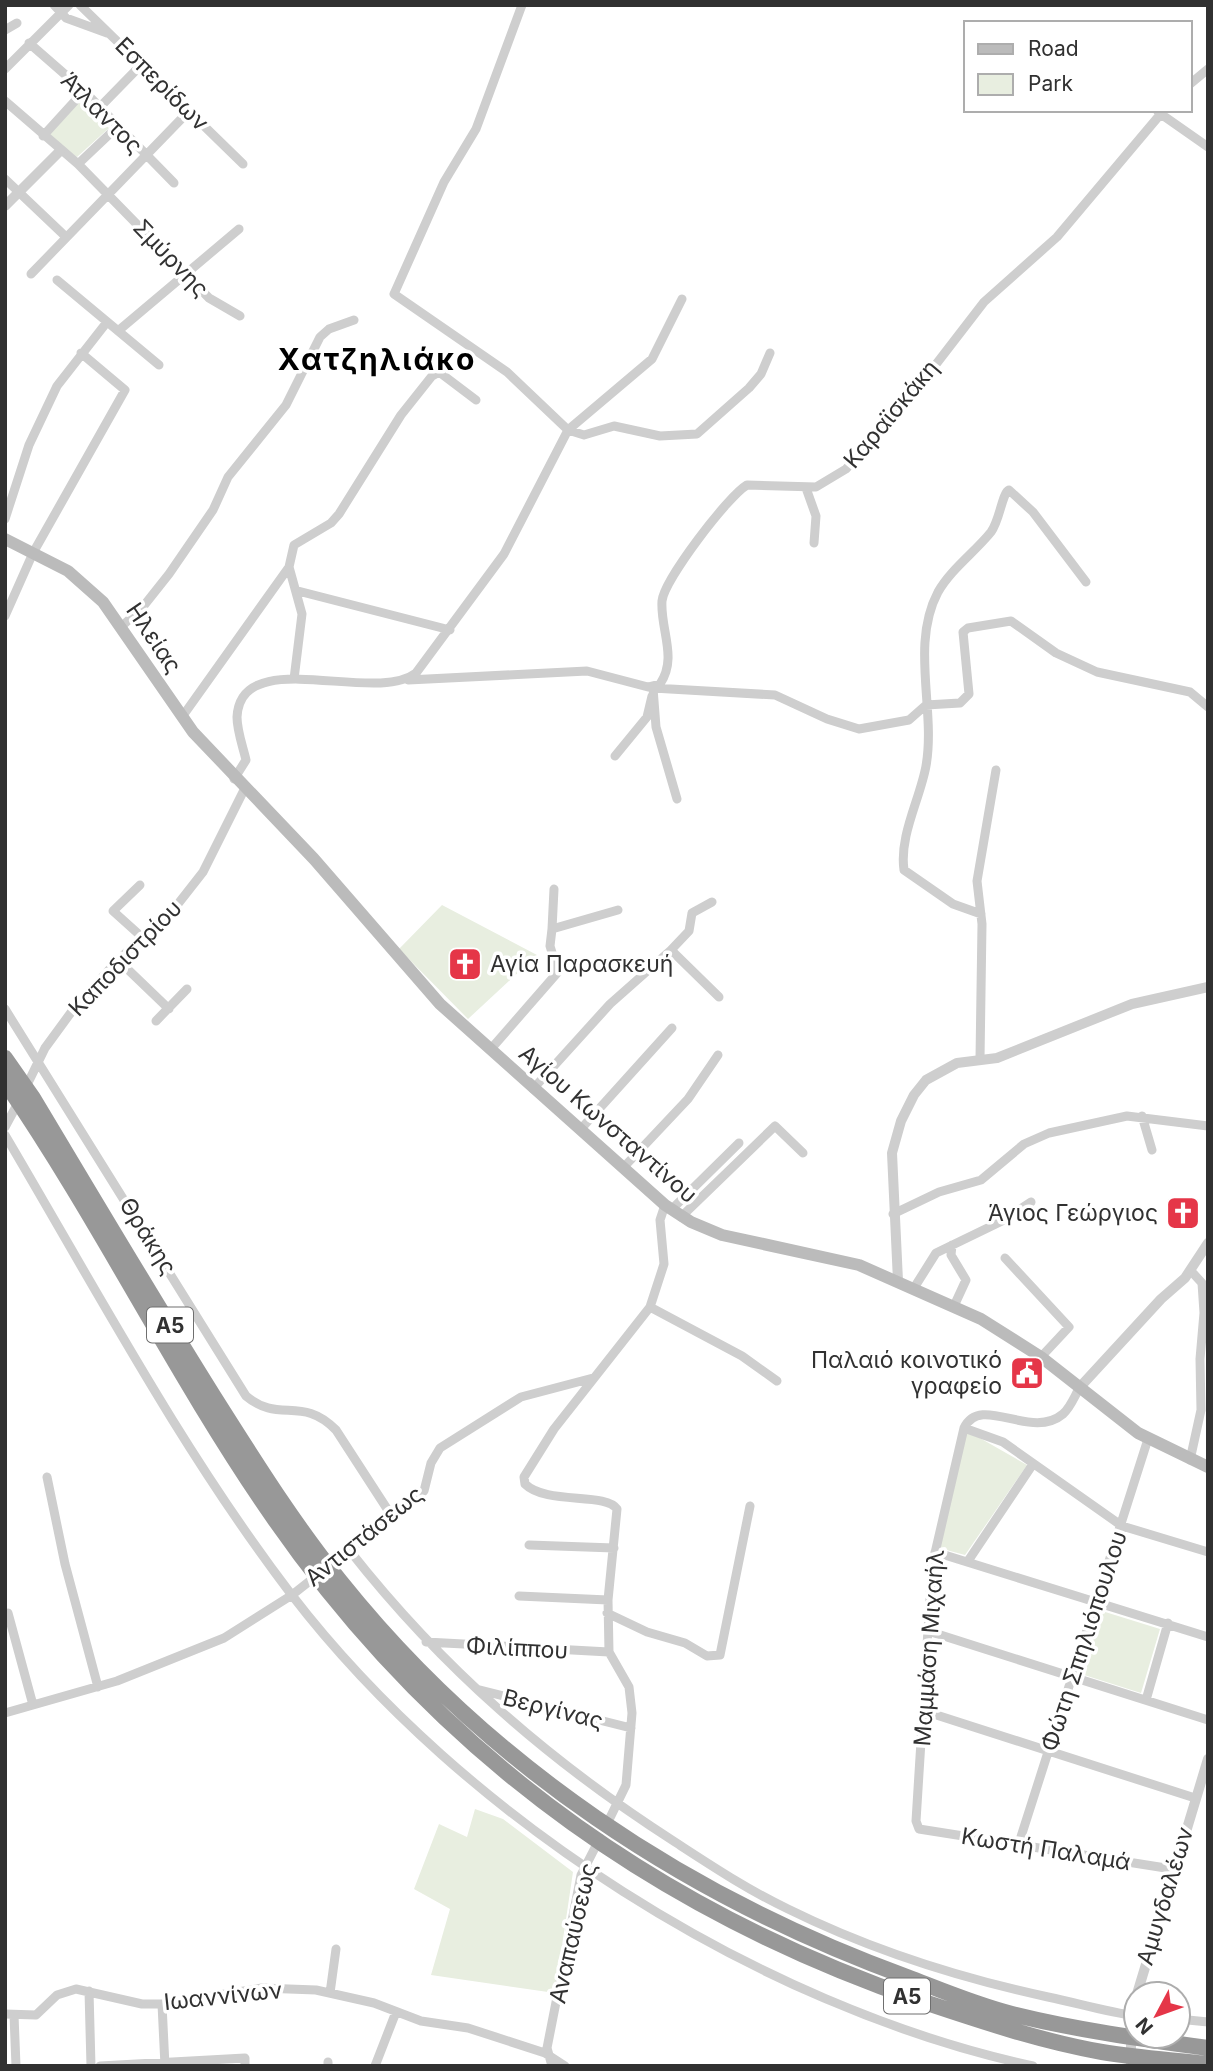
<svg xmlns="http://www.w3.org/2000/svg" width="1213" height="2071" font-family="Inter,sans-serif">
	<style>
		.green { fill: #e8eee0 }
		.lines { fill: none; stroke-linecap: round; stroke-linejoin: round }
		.minor { stroke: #cecece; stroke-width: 9 }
		.tertiary { stroke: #cecece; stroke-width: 10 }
		.secondary { stroke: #bbb; stroke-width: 12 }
		.motorway { stroke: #989898; stroke-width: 16 }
		.labels { text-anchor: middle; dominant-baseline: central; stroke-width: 7; stroke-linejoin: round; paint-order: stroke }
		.shield { fill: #fff; stroke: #6f6f6f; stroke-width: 2 }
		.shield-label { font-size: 21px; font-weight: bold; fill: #313131 }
		.street-label { font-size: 23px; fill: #313131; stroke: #fff }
		.poi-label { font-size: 23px; fill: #313131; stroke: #fff; text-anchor: end }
		.district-label { font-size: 30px; font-weight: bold; letter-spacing: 2px; fill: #000; stroke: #fff }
	</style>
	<rect width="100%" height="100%" fill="#fff"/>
	<path class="green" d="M80,100L109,128L77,157L46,135Z
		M442,905L537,955L468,1019L399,949Z
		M964,1429L1027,1465L965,1555L939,1548Z
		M1102,1611L1160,1629L1141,1693L1081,1674Z
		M475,1809L503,1819L573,1872L555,1993L431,1975L450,1909L414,1889L439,1824L467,1837Z"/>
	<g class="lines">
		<path class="minor" d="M54,5L66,18L107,33
			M80,5L243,164
			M522,5L476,129L444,182L394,294L507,372L568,430L584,435L614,426L660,436L697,434L749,388L761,374L770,353
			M5,30L17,23
			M29,43L84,91L174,183
			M5,69L69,5
			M1190,84L1208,69
			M5,101L78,164L209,298L240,316
			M100,107L142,64
			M1158,112L1208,147
			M43,136L84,91
			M78,164L116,128
			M5,179L65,236
			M31,274L188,112
			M57,280L159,365
			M118,331L239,229
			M806,488L816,516L814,543
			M5,519L29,445L57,386L107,322
			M289,567L302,614L294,679
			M298,591L450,630
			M5,616L33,553L125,390L81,353
			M122,626L142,608L169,574L213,510L228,477L286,405L320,337L329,329L354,320
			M408,680L587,671L648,687L660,684C678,658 660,629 662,601C664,580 728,496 747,485L816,487L846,469L910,398L984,302L1057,237L1164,110
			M653,688L775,695L827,719L859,729L909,720L926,705
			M653,688L656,727L677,799
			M926,705L960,703L969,694L963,632L968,628L1011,621L1056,653L1097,672L1190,692L1208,707
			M182,717L289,567L294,545L331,523L339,514L401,415L432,376L439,372L476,400
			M615,756L647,717L652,696
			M234,779L246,760C243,747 237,731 237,717C241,644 374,705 416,673L504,554L568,430L652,359L682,299
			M140,885L113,911L143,938
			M981,914L953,904L904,870C899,836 920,799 926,766C936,710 910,645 938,592C951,569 975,552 991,532C1000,520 1002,493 1009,490L1033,512L1086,582
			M552,929L554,889
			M671,950L689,931L692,913L712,902
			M118,960L169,1009
			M5,1009L246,1396C279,1424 302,1395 336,1430L393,1518
			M156,1021L187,989
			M490,1050L558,972L550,946L552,929L618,910
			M980,1059L982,924L977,881L996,770
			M25,1089L45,1048L75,1007L118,960L174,909L203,872L245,788
			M533,1089L610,1004L671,950L719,997
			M1142,1116L1152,1150
			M5,1127L19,1101
			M580,1130L672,1028
			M5,1135C96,1289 182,1451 291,1594C463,1818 757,2006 1033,2066
			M623,1168L688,1099L718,1055
			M671,1210L739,1143
			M893,1214L939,1192L981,1180L1024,1144L1049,1133L1127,1116L1208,1126
			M681,1217L775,1126L803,1153
			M952,1245L951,1255L966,1280L954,1306
			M1005,1258L1069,1327L1041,1357
			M914,1288L936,1253L1002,1221L1031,1202
			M650,1307L742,1356L777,1381
			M1080,1387C1075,1395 1071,1407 1063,1414C1031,1441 981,1393 964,1428L932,1566L916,1821L919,1829L1172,1869
			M964,1428L1003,1442L1122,1526L1208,1552
			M1190,1460L1201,1410L1200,1359L1204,1313L1202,1283L1191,1271
			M47,1477L65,1564L98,1687
			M529,1545L614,1548
			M350,1551C442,1668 549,1761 675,1842C712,1866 748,1890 788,1909C869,1949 960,1978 1048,1997C1077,2003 1107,2012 1136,2016
			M935,1552L1208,1637
			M968,1561L1033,1464
			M519,1596L608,1600
			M8,1613L33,1705
			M607,1613L647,1632L685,1643L707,1656L720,1655L750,1506
			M928,1631L1208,1720
			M426,1642L609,1652
			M480,1690L631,1728
			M1146,1700L1168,1623
			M924,1711L1195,1798
			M5,1713L117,1681L224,1638L292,1595L424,1491L431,1463L440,1448L521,1397L593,1378
			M606,1826L626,1785L632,1713L629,1687L609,1652L608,1600L617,1509C606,1492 546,1505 525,1484L524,1477L554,1429L650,1307L664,1264L660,1220L665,1205
			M1019,1843L1148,1439
			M89,1991L91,2066
			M330,1993L336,1949
			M162,2004L165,2066
			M5,2014L36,2015L57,1995L76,1989L142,2004H162L262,1988L316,1990L374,2003L421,2021L468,2028L545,2053L565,2066
			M14,2015L16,2066
			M1178,2019L1208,2022
			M328,2062V2066
			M100,2066L245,2058V2066
			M375,2066L396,2012
			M552,2066L547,2048L581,1875L600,1838"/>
		<path class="tertiary" d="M5,206L60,151
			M898,1281L892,1153L901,1121L914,1095L926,1080L957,1063L997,1058L1132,1004L1208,987
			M1080,1387L1161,1299L1185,1278L1208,1243
			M1137,1994L1208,1759
			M1131,2066V2030L1136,1997"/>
		<path class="secondary" d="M5,539L68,571L103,602L193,732L314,859L440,1004L665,1205L691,1222L722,1235L859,1265L981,1319L1041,1357L1138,1433L1208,1467"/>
		<path class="motorway" d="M5,1058L33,1098C93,1198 152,1298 214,1397C254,1460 293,1523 340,1581C487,1765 687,1897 907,1977C941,1990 976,2005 1012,2014C1076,2030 1142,2039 1208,2048
			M5,1082C101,1222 175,1375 271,1514C433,1749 653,1909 921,2001C981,2021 1040,2041 1102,2052C1137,2058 1173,2060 1208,2064"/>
	</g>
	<defs>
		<g id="church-square" transform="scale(1.75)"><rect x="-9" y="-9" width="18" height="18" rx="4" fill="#e53648" stroke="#fff"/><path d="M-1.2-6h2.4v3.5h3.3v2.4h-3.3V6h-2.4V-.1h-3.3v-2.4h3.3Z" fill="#fff"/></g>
		<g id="civic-square" transform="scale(1.75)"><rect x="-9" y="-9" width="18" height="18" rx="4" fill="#e53648" stroke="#fff"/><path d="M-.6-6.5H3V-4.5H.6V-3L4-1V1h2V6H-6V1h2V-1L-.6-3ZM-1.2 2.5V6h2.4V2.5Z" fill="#fff"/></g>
	</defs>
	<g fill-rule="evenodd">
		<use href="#church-square" x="465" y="964"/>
		<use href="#church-square" x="1183" y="1213"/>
		<use href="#civic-square" x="1027" y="1373"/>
	</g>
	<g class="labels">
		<g class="shield">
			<rect x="147" y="1307.5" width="46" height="35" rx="5"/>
			<rect x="884" y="1978.5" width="46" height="35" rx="5"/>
		</g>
		<g class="shield-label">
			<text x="170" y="1325">Α5</text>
			<text x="907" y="1996">Α5</text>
		</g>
		<g class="street-label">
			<text transform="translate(162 84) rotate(45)">Εσπερίδων</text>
			<text transform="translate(102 113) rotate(45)">Άτλαντος</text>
			<text transform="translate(171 258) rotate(46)">Σμύρνης</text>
			<text transform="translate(891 414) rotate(-50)">Καραϊσκάκη</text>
			<text transform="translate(154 638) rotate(56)">Ηλείας</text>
			<text transform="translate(125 958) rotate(-46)">Καποδιστρίου</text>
			<text transform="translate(608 1124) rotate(41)">Αγίου Κωνσταντίνου</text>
			<text transform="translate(148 1236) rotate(58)">Θράκης</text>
			<text transform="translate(364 1536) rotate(-39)">Αντιστάσεως</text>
			<text transform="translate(1084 1641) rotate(-72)">Φώτη Σπηλιόπουλου</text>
			<text transform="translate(517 1648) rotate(3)">Φιλίππου</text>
			<text transform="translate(929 1648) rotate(-86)">Μαμμάση Μιχαήλ</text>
			<text transform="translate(553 1709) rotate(14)">Βεργίνας</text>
			<text transform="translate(1046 1849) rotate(9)">Κωστή Παλαμά</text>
			<text transform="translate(1165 1896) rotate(-73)">Αμυγδαλέων</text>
			<text transform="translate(573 1933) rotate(-77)">Αναπαύσεως</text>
			<text transform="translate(223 1996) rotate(-6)">Ιωαννίνων</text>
		</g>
		<g class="poi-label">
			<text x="490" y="964" text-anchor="start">Αγία Παρασκευή</text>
			<text x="1158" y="1213">Άγιος Γεώργιος</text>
			<text x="1002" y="1360">Παλαιό κοινοτικό<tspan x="1002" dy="26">γραφείο</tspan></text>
		</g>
		<g class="district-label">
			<text x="377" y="359">Χατζηλιάκο</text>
		</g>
	</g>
	<rect width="1213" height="2071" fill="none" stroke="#313131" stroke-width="14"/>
	<rect x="964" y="21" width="228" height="91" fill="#ffffff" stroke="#adadad" stroke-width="2"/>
	<rect x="978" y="44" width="35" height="10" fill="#bbbbbb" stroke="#adadad" stroke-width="2"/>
	<text x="1028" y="56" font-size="21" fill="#313131">Road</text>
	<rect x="978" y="74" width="35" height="21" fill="#e8eee0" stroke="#adadad" stroke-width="2"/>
	<text x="1028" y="91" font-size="21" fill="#313131">Park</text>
	<g transform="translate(1157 2015) rotate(229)"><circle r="33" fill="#ffffff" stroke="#adadad" stroke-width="2"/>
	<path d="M0-5L12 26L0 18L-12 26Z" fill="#e53648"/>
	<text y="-10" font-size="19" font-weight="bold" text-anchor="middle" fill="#313131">N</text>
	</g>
</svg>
